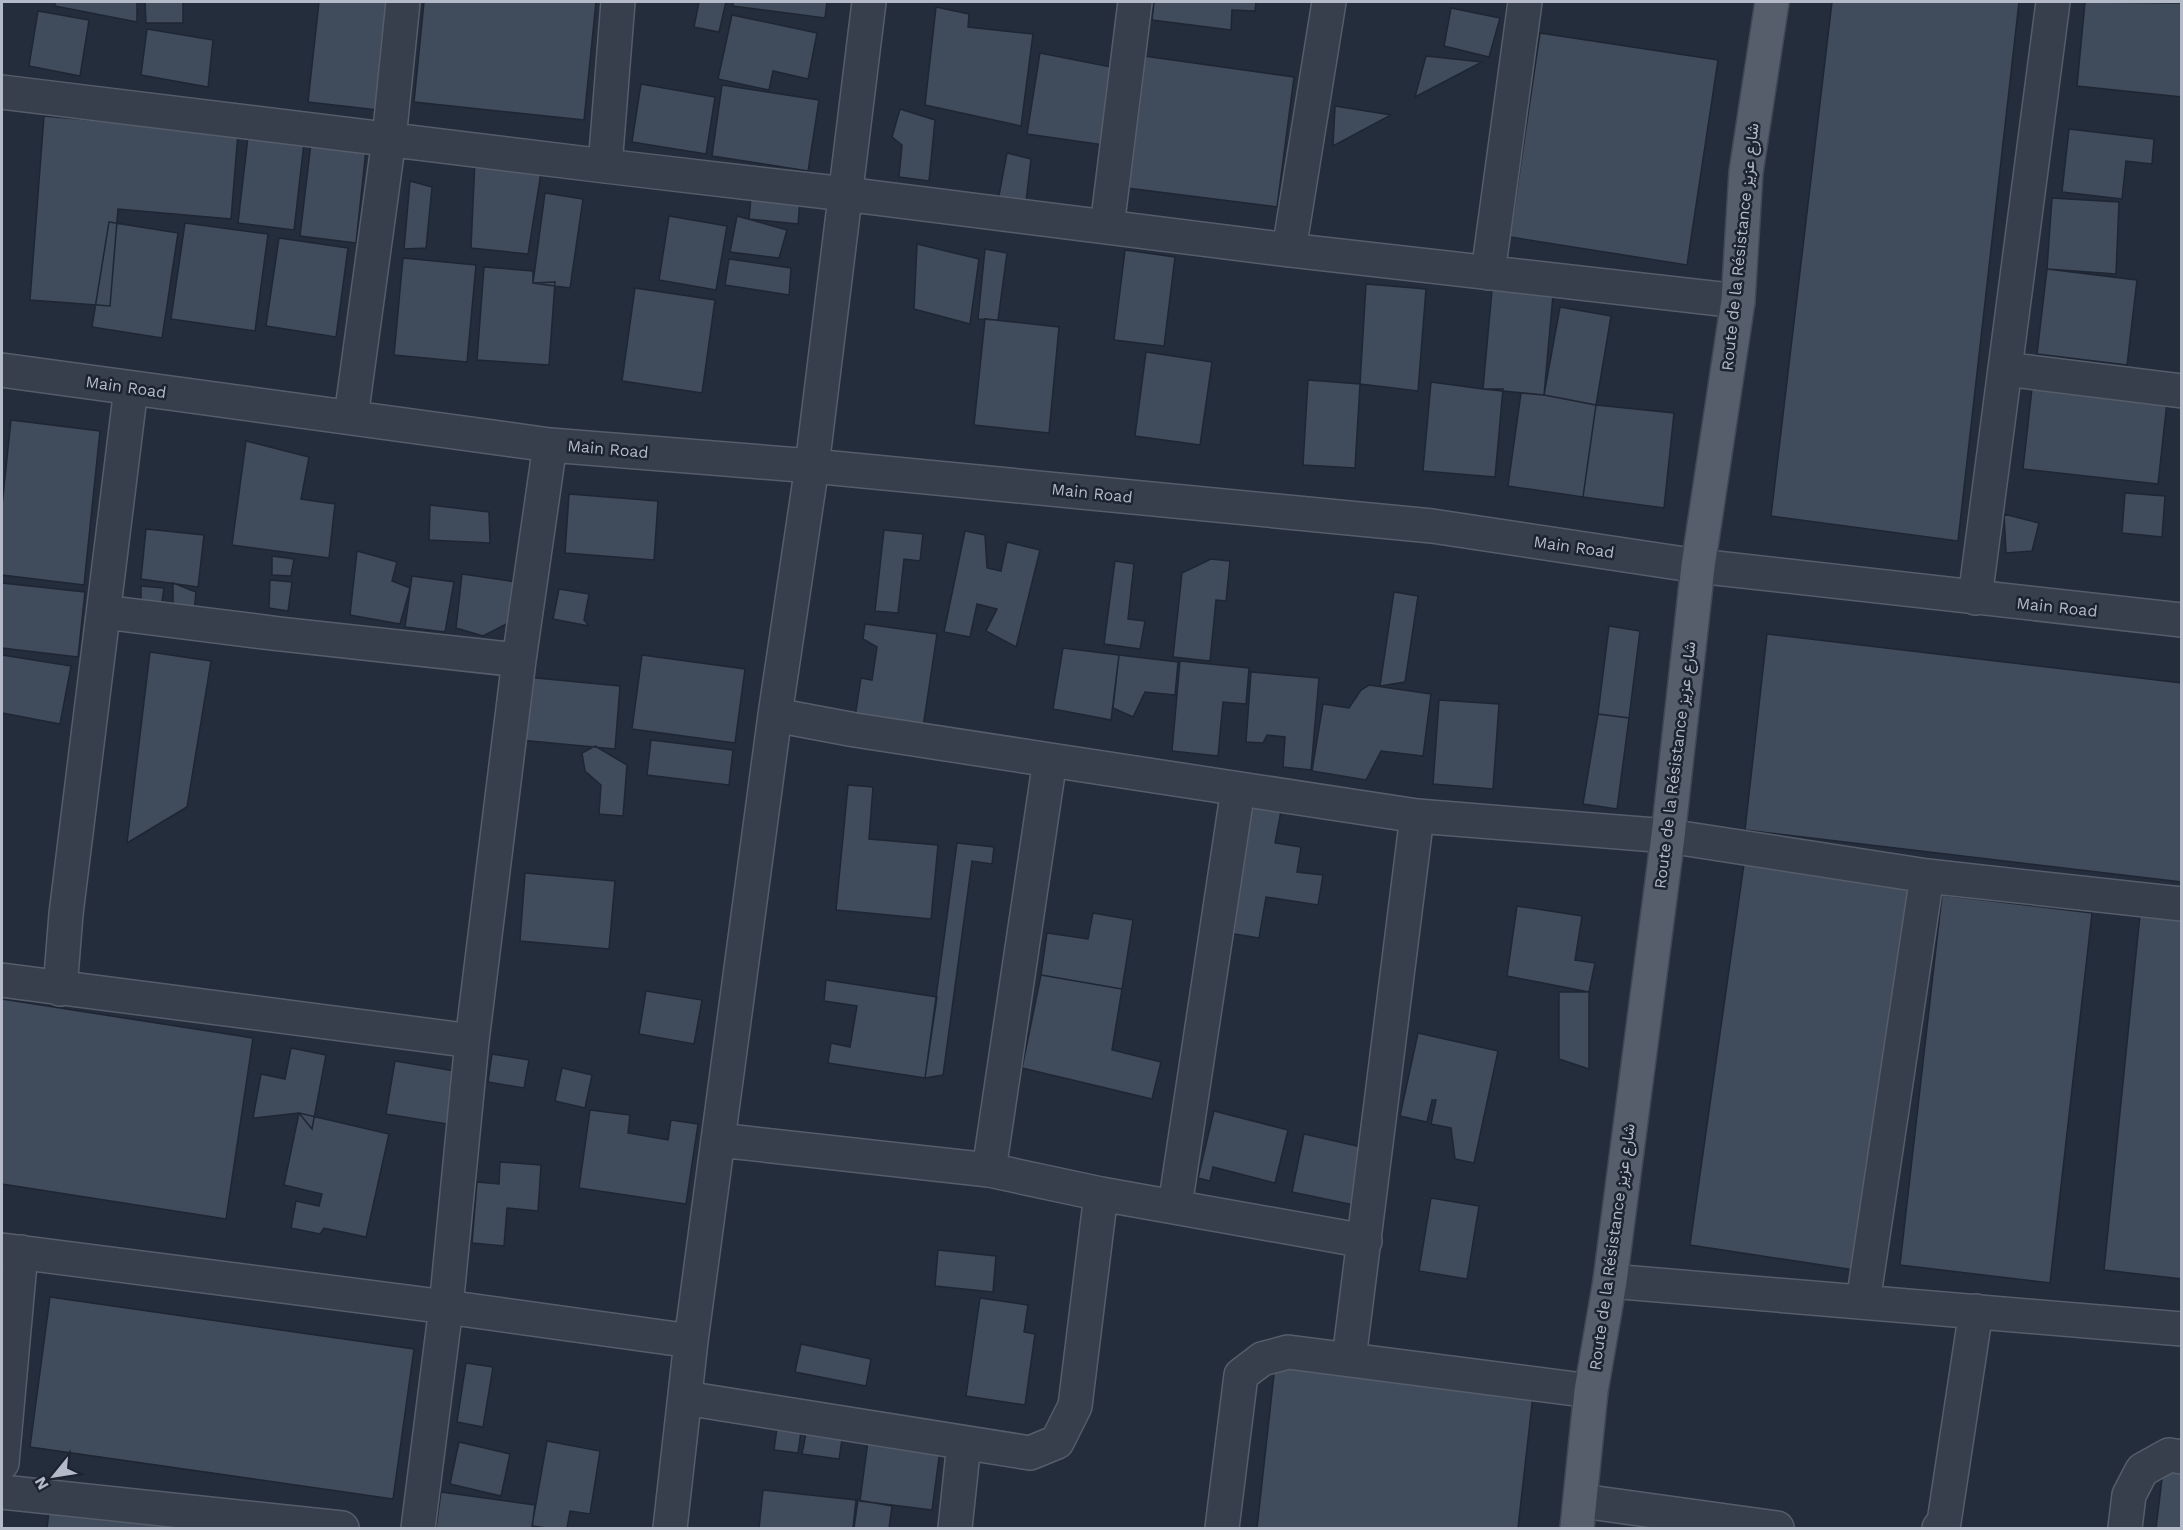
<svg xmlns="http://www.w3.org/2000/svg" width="2183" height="1530" font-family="'Work Sans',Vazirmatn,sans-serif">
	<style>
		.building { fill: #404b5b; stroke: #1f2633; stroke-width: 1.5 }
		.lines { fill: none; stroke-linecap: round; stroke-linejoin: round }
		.street-casing { stroke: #565d6a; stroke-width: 36 }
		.primary-casing { stroke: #414855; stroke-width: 36 }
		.street { stroke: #383f4c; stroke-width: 33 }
		.primary { stroke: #565e6c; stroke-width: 33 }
		.labels { text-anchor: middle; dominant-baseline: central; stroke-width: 5; stroke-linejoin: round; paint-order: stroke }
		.street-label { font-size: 16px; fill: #b4bac8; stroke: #1d2431 }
	</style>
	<rect width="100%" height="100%" fill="#242d3c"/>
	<path class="building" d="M55,2H137V22L55,6Z
		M145,2H183V23H146Z
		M319,2H390L378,110L308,102Z
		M424,2H596L584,120L414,102Z
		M699,2H726L719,32L694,27Z
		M733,2H827L825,18L733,6Z
		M1154,2H1256L1255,11L1232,10L1231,30L1152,20Z
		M1832,2H2019L1958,541L1771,516Z
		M2085,2L2182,3V97L2077,86Z
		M936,7L969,14L968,27L1033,34L1021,126L925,105Z
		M1451,8L1500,18L1489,57L1444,46Z
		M38,11L89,20L80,76L29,66Z
		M732,15L817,33L808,79L773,71L769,90L718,79Z
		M147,29L213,40L208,87L141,75Z
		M1540,33L1718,60L1687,265L1510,237Z
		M1040,53L1111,67L1104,145L1027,134Z
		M1144,56L1294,77L1277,207L1127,188Z
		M1426,56L1482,62L1415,97Z
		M641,84L715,97L706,154L632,142Z
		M722,85L819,100L808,171L712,156Z
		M1335,106L1391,115L1333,146Z
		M900,109L935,120L929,181L899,177L902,145L892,137Z
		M44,116L238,133L231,219L118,209L110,306L30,300Z
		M2069,129L2154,139L2152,164L2126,161L2122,199L2062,192Z
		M248,137L304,143L294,230L238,223Z
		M311,143L366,150L356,243L300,236Z
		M1007,153L1031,159L1025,210L997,206Z
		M475,159L542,166L528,254L471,248Z
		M410,181L432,187L426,248L404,249Z
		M545,193L583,199L570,288L533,283Z
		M751,197L800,200L798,224L749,219Z
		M2052,198L2119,202L2116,274L2047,269Z
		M669,216L727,226L716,290L659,280Z
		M737,216L787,230L779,258L730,252Z
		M109,222L178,233L162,338L92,327Z
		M185,223L268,234L255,331L171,319Z
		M279,238L348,248L336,337L266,326Z
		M917,244L979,259L970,324L914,309Z
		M985,249L1007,253L998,320L978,319Z
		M1125,250L1175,257L1164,346L1114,340Z
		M403,258L476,265L467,362L394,355Z
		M729,259L791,268L789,295L725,285Z
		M484,267L533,271V283L555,282L549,365L477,360Z
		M2047,269L2137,280L2127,365L2037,354Z
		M1366,284L1426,289L1418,391L1360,384Z
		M635,288L715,300L702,393L622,381Z
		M1492,290L1553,295L1544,395L1483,389Z
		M1560,307L1611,316L1596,405L1544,395Z
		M985,319L1059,327L1049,433L974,425Z
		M1146,352L1212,362L1200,445L1135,436Z
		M1308,380L1360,384L1355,468L1303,465Z
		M1431,382L1483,389H1503L1495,477L1423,471Z
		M2032,388L2167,402L2158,484L2023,469Z
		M1521,393L1544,395L1596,405L1583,497L1508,486Z
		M1596,405L1674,413L1664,508L1583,497Z
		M11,420L100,431L84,585L2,575V506Z
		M246,441L309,457L301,499L335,504L329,558L232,545Z
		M2125,493L2165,496L2162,537L2122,533Z
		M569,494L658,501L654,560L565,553Z
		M430,505L489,512L490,543L429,540Z
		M2004,514L2039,523L2032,551L2006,553Z
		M146,529L204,535L198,587L141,579Z
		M884,530L923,534L920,561L904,559L898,613L875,611Z
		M965,531L985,535L987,568L1001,571L1007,542L1040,550L1016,647L986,631L997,609L977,604L970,637L944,632Z
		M357,551L397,562L392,581L410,588L400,624L350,615Z
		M272,556L294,559L291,576L272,575Z
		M1211,559L1230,561L1226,601L1216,600L1210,661L1173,657L1182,573Z
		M1115,561L1134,564L1128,619L1145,621L1140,649L1104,644Z
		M462,574L516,582L512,621L483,636L456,628Z
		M412,576L454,582L445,632L405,627Z
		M270,580L292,582L288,611L269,608Z
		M2,583L85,592L78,657L2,648Z
		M173,583L196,592L194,613L173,608Z
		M141,586L164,588L161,608L141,604Z
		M559,589L589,594L584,620L589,626L553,619Z
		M1394,592L1418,596L1405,682L1380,686Z
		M865,624L937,634L922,734L854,724L861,678L872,680L877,647L863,639Z
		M1609,626L1640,631L1629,718L1598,714Z
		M1767,634L2182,683V882L1745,830Z
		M1063,648L1119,655L1111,720L1053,709Z
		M150,652L211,661L187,807L127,843Z
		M2,655L71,666L60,724L2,713Z
		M642,655L745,669L735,743L632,729Z
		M1119,655L1178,662L1175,695L1145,692L1133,717L1113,708Z
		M1180,661L1249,668L1246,704L1223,702L1218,756L1172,751Z
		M1251,672L1319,678L1311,770L1283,767L1285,737L1267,735L1263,743L1246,742Z
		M526,677L620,686L615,749L520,740Z
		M1369,685L1431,694L1423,756L1381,751L1366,780L1312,771L1323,704L1349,708L1361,690Z
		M1439,700L1499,704L1493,789L1433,784Z
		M1598,714L1629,718L1617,809L1583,804Z
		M651,740L733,750L729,785L647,775Z
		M595,746L627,765L623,816L599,814L601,785L585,771L582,753Z
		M848,785L873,787L869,839L938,845L931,919L836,910Z
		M1244,799L1282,806L1275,843L1301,847L1297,872L1323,875L1318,905L1266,897L1259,938L1222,932Z
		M957,843L994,847L992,864L972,861L943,1075L925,1078Z
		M1744,864L1914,890L1861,1271L1690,1245Z
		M525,873L615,881L609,949L520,941Z
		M1942,895L2092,913L2050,1283L1900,1265Z
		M1517,906L1582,916L1575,960L1595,963L1589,992L1507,976Z
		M1093,913L1133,920L1122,989L1041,975L1047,933L1088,939Z
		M2140,915L2182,919V1279L2104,1270Z
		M1041,975L1122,989L1112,1050L1161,1062L1152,1099L1022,1068Z
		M826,980L937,997L925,1078L828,1063L831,1043L850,1047L857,1006L824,1001Z
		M646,991L702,1000L694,1044L639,1034Z
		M1559,992H1589V1069L1559,1059Z
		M2,999L253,1038L226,1219L2,1184Z
		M1418,1033L1498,1051L1474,1163L1455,1159L1451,1128L1431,1124L1436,1100H1432L1427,1122L1400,1116Z
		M291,1048L326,1055L312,1129L299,1113L253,1118L261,1074L285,1079Z
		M492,1054L529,1060L524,1088L488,1082Z
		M395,1061L461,1072L453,1125L386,1114Z
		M562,1068L592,1075L585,1108L555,1101Z
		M590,1110L630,1115L628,1133L668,1140L671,1120L698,1124L686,1204L579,1188Z
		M1214,1111L1288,1130L1275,1183L1213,1167L1210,1181L1198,1178Z
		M299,1113L389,1134L366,1237L324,1228L320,1234L291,1228L296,1201L319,1206L322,1194L284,1185Z
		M1304,1134L1366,1148L1354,1205L1292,1192Z
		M500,1162L541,1165L538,1211L507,1208L504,1246L472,1243L477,1182L499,1184Z
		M1431,1198L1479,1206L1467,1279L1419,1271Z
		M938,1250L996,1256L993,1292L935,1286Z
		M50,1297L414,1349L393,1499L30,1447Z
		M980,1298L1028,1305L1024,1332L1035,1334L1025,1405L966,1396Z
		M801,1344L871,1359L866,1386L795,1372Z
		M466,1363L493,1367L483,1427L457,1422Z
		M1275,1365L1533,1395L1518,1528H1257Z
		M777,1428L801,1431L798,1453L774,1450Z
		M806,1433L842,1439L839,1459L802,1454Z
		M547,1441L600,1451L590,1514L570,1511L567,1528H547L532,1526Z
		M868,1441L940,1450L932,1510L860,1501Z
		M459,1442L510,1454L501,1496L450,1484Z
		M2163,1471L2182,1473V1528H2156Z
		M763,1490L856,1500L853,1528H759Z
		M441,1492L535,1505L532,1528H436Z
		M858,1500L892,1506L889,1528H854Z
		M50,1504L226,1528H47Z"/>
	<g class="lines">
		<g class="street-casing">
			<path id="street" d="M2,92L605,166L845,194L1289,250L1738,301
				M605,166L618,2
				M1107,227L1135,2
				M1289,250L1329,2
				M1488,273L1525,2
				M2005,369L2182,391
				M2,370L550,445L812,466L1432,526L1698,566L2182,620
				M351,417L389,139L403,2
				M1975,598L2053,2
				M104,612L280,634L519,660
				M775,715L855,730L1050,760L1417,816L1668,836L1927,876L2182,904
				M2,980L472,1041
				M60,989L66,914L131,388
				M989,1170L1050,760
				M1101,1194L1365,1241
				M1175,1206L1238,789
				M2,1250L446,1307L691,1341
				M1610,1281L2182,1329
				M1863,1302L1927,876
				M1349,1359L1417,816
				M685,1398L1030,1453L1057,1442L1075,1406L1101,1194L989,1170L719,1140
				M2,1463L21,1252
				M2,1492L342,1528
				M1582,1501L1777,1528
				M418,1528L446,1307L472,1041L519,660L550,445
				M670,1528L691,1341L775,715L812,466L869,2
				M955,1528L964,1443
				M1222,1528L1241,1375L1262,1359L1288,1352L1591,1391
				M1939,1528L1944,1522L1976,1311
				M2125,1528L2129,1495L2142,1470L2169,1455L2182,1457"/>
		</g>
		<g class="primary-casing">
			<path id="primary" d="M1577,1528L1591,1391L1610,1281L1668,836L1698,566L1738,301L1746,172L1772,2"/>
		</g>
		<use href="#street" class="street"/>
		<use href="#primary" class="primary"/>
	</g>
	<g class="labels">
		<g class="street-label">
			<text transform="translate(1740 247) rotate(-84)">Route de la Résistance شارع عزيز</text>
			<text transform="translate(126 387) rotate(8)">Main Road</text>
			<text transform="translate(608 449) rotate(5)">Main Road</text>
			<text transform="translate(1092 493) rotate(6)">Main Road</text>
			<text transform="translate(1574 547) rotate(8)">Main Road</text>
			<text transform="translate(2057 607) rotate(6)">Main Road</text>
			<text transform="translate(1675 765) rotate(-83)">Route de la Résistance شارع عزيز</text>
			<text transform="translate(1612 1247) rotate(-82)">Route de la Résistance شارع عزيز</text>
		</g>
	</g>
	<rect width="2183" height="1530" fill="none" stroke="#b4bac8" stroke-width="6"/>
	<g transform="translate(54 1476) rotate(240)" stroke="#1d2431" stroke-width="4.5" paint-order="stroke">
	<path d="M0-4.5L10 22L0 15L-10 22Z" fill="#b4bac8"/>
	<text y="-9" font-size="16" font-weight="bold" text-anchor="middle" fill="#b4bac8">N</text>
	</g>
</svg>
